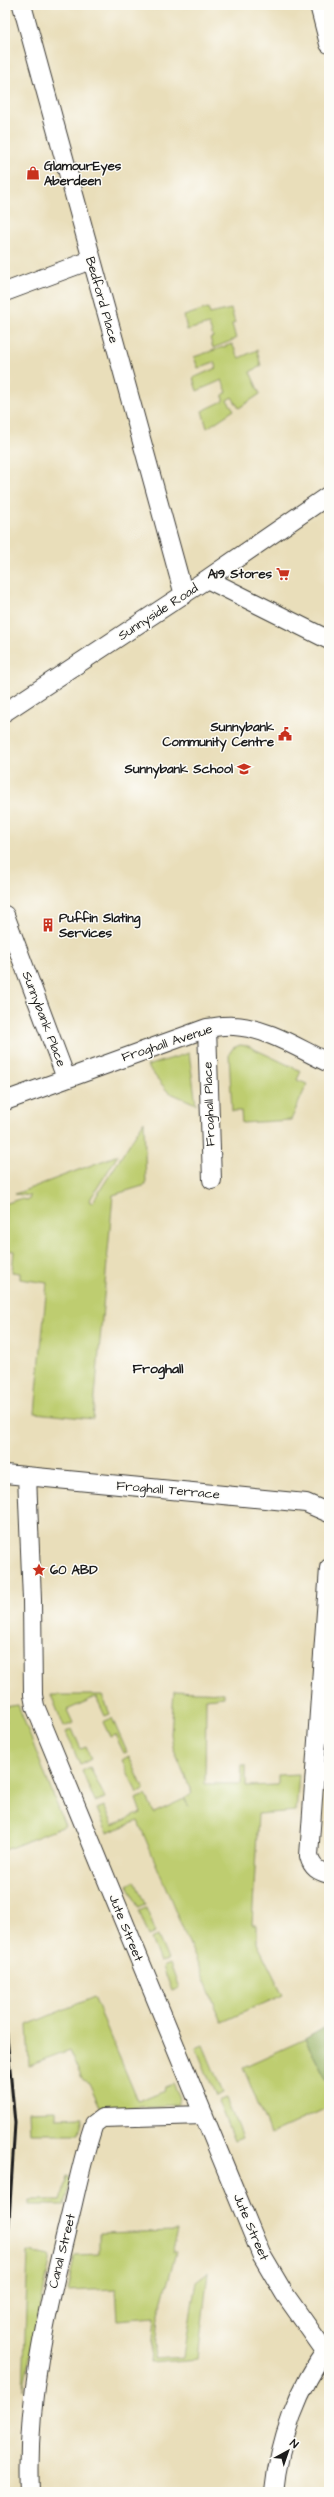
<svg xmlns="http://www.w3.org/2000/svg" width="334" height="2497" font-family="'Architects Daughter',sans-serif">
	<style>
		.green { fill: #becd6f; stroke: #6d7446 }
		.forest { fill: #96b062; stroke: #59663f }
		.lines { fill: none; stroke-linecap: round; stroke-linejoin: round }
		.minor-casing { stroke: #3b3934; stroke-width: 20 }
		.minor { stroke: #fff; stroke-width: 18 }
		.rail { stroke: #1c1c1c; stroke-width: 3 }
		.labels { text-anchor: middle; dominant-baseline: central; stroke-width: 3; stroke-linejoin: round; paint-order: stroke }
		.poi-label { font-size: 13px; font-weight: bold; fill: #1c1c1c; stroke: #fdfcf7; text-anchor: start }
		.street-label { font-size: 13px; fill: #1c1c1c; stroke: #fdfcf7 }
		.neighbourhood-label { font-size: 14px; font-weight: bold; fill: #1c1c1c; stroke: #fdfcf7 }
	</style>
	<rect width="100%" height="100%" fill="#fdfcf7"/>
	<filter id="ink" filterUnits="userSpaceOnUse"><feTurbulence type="fractalNoise" baseFrequency=".025" numOctaves="2"/><feDisplacementMap in="SourceGraphic" scale="8" xChannelSelector="R" yChannelSelector="G"/><feConvolveMatrix kernelMatrix="1 2 1 2 8 2 1 2 1" color-interpolation-filters="sRGB"/></filter>
	<filter id="wash" filterUnits="userSpaceOnUse"><feTurbulence type="fractalNoise" baseFrequency=".012" numOctaves="4" result="noise"/><feDisplacementMap in="SourceGraphic" scale="16" xChannelSelector="R" yChannelSelector="G"/><feGaussianBlur stdDeviation="0.9" result="paint"/><feColorMatrix in="noise" values="0 0 0 0 0 0 0 0 0 0 0 0 0 0 0 0 0 1.4 0 .05"/><feComposite in="paint" operator="in"/></filter>
	<g filter="url(#wash)">
		<rect width="100%" height="100%" fill="#e9deba"/>
		<path class="green" d="M208,308L210,314L231,309L235,323L232,324L236,339L213,348L210,338L213,337L209,324L187,330L184,316Z
			M232,344L239,358L257,350L261,366L250,372L260,394L239,408L232,397L227,400L234,410L207,428L202,411L223,401V395L227,392L222,380L197,391L193,378L216,368L214,362L198,368L194,357Z
			M240,1045L248,1046L301,1071L297,1080L307,1084L291,1120L242,1123L241,1111H232L229,1054L233,1048Z
			M189,1053L196,1104L168,1092L147,1066Z
			M144,1121L146,1185L113,1195L93,1419L35,1413L47,1283L20,1279V1273L12,1272L14,1251L5,1250V1204L19,1199L29,1200L30,1196L15,1194L118,1155L89,1201L92,1203Z
			M174,1691L224,1693V1697L206,1699L205,1784H241L242,1765H246V1786L278,1785V1775L299,1774L296,1811L258,1814L252,1925H257V1943L283,1995L222,2022L138,1821L107,1833L97,1809L104,1806L113,1825L141,1813L136,1799L146,1795L154,1813L184,1799L189,1807L185,1799L192,1793L173,1747L171,1734Z
			M51,1695H102L110,1714L105,1716L96,1697L67,1710L73,1723L64,1727Z
			M18,1705L65,1826L5,1850V1707Z
			M112,1718L127,1752L124,1753L115,1735L110,1737L103,1722Z
			M72,1729L81,1749L86,1747L91,1759L80,1765L66,1732Z
			M129,1756L144,1790L137,1793L122,1760Z
			M90,1767L105,1798L95,1802L82,1771Z
			M135,1881L145,1904L138,1907L128,1885Z
			M146,1908L156,1933L149,1936L139,1911Z
			M158,1936L168,1960L160,1962L151,1939Z
			M170,1964L179,1988L172,1991L163,1967Z
			M94,1997L138,2101L165,2090L164,2088L173,2084L180,2099L177,2105L101,2109L89,2083L82,2079L69,2050L29,2065L27,2025Z
			M305,2039L329,2085V2107L270,2134L243,2067Z
			M203,2045L223,2093L216,2096L196,2048Z
			M226,2098L242,2138L234,2141L218,2101Z
			M56,2110V2118L83,2117L79,2134H30L29,2111Z
			M67,2177L72,2178L65,2205H30V2200H61Z
			M178,2231L172,2252H176L158,2318L154,2359L184,2357L196,2281L208,2272L198,2359L150,2363L154,2317L118,2320L116,2289L67,2291L75,2255L99,2254V2233Z
			M28,2252L51,2256L23,2390Z"/>
		<path class="forest" d="M329,2025V2085L305,2039Z"/>
	</g>
	<g filter="url(#ink)">
		<g class="lines">
			<g class="minor-casing">
				<path id="minor" d="M22,5L184,595
					M319,5L329,44
					M5,292L91,260
					M207,579L329,640
					M5,712L207,579L329,495
					M5,915L66,1078
					M207,1028L212,1180
					M5,1101L207,1028C216,1027 226,1025 234,1026C268,1028 299,1049 329,1063
					M5,1474L306,1503L329,1513
					M27,1476L32,1600L33,1695L35,1706L261,2254L284,2293L325,2351
					M329,1568L309,1856C312,1868 318,1871 329,1874
					M30,2492C26,2401 46,2315 67,2228C76,2193 82,2158 94,2124L102,2118L204,2115
					M274,2492C279,2441 298,2388 329,2346"/>
			</g>
			<use href="#minor" class="minor"/>
			<path class="rail" d="M5,2015L15,2123L5,2286"/>
		</g>
	</g>
	<defs>
		<g id="shop-bare" transform="scale(1.08)"><path d="M-5-2.5h2.3a2.7 3.5 0 0 1 5.4 0H5L5.5 6h-11ZM-1.5-2.5h3a1.5 2.3 0 0 0-3 0Z" fill="#c8321e" stroke="#fdfcf7" stroke-width="2.5" paint-order="stroke"/></g>
		<g id="supermarket-bare" transform="scale(1.08)"><path d="M-6-5.5h2.5l.6 2H6L4.5 2H-2.5L-4.4-4H-6ZM-1.5 3.2a1.3 1.3 0 1 0 .1 0ZM3 3.2a1.3 1.3 0 1 0 .1 0Z" fill="#c8321e" stroke="#fdfcf7" stroke-width="2.5" paint-order="stroke"/></g>
		<g id="civic-bare" transform="scale(1.08)"><path d="M-.6-6.5H3V-4.5H.6V-3L4-1V1h2V6H-6V1h2V-1L-.6-3ZM-1.2 2.5V6h2.4V2.5Z" fill="#c8321e" stroke="#fdfcf7" stroke-width="2.5" paint-order="stroke"/></g>
		<g id="school-bare" transform="scale(1.08)"><path d="M0-5L7-2L0 1L-7-2ZM-4 1L0 2.5L4 1V4Q0 6-4 4Z" fill="#c8321e" stroke="#fdfcf7" stroke-width="2.5" paint-order="stroke"/></g>
		<g id="building-bare" transform="scale(1.08)"><path d="M-4-6H4V6H1V3H-1V6H-4ZM-2.5-4.3h1.7v1.8h-1.7ZM.8-4.3h1.7v1.8H.8ZM-2.5-1h1.7V.8h-1.7ZM.8-1h1.7V.8H.8Z" fill="#c8321e" stroke="#fdfcf7" stroke-width="2.5" paint-order="stroke"/></g>
		<g id="sight-bare" transform="scale(1.08)"><path d="M0-6L1.8-2.2L6-1.7L2.9 1.2L3.7 5.4L0 3.3L-3.7 5.4L-2.9 1.2L-6-1.7L-1.8-2.2Z" fill="#c8321e" stroke="#fdfcf7" stroke-width="2.5" paint-order="stroke"/></g>
	</defs>
	<g fill-rule="evenodd">
		<use href="#shop-bare" x="33" y="173"/>
		<use href="#supermarket-bare" x="283" y="574"/>
		<use href="#civic-bare" x="285" y="734"/>
		<use href="#school-bare" x="244" y="769"/>
		<use href="#building-bare" x="48" y="925"/>
		<use href="#sight-bare" x="39" y="1570"/>
	</g>
	<g class="labels">
		<g class="poi-label">
			<text x="44" y="166">GlamourEyes<tspan x="44" dy="15">Aberdeen</tspan></text>
			<text x="272" y="574" text-anchor="end">A19 Stores</text>
			<text x="274" y="727" text-anchor="end">Sunnybank<tspan x="274" dy="15">Community Centre</tspan></text>
			<text x="233" y="769" text-anchor="end">Sunnybank School</text>
			<text x="59" y="918">Puffin Slating<tspan x="59" dy="15">Services</tspan></text>
			<text x="50" y="1570">60 ABD</text>
		</g>
		<g class="street-label">
			<text transform="translate(102 300) rotate(74)">Bedford Place</text>
			<text transform="translate(158 612) rotate(-33)">Sunnyside Road</text>
			<text transform="translate(44 1019) rotate(69)">Sunnybank Place</text>
			<text transform="translate(167 1043) rotate(-18)">Froghall Avenue</text>
			<text transform="translate(209 1104) rotate(-92)">Froghall Place</text>
			<text transform="translate(168 1490) rotate(5)">Froghall Terrace</text>
			<text transform="translate(126 1928) rotate(68)">Jute Street</text>
			<text transform="translate(251 2227) rotate(67)">Jute Street</text>
			<text transform="translate(62 2251) rotate(-76)">Canal Street</text>
		</g>
		<g class="neighbourhood-label">
			<text x="158" y="1369">Froghall</text>
		</g>
	</g>
	<rect width="334" height="2497" fill="none" stroke="#fdfcf7" stroke-width="20"/>
	<g transform="translate(288 2451) rotate(40)" stroke="#fdfcf7" stroke-width="3" paint-order="stroke">
	<path d="M0-3L7 15L0 10L-7 15Z" fill="#1c1c1c"/>
	<text y="-6" font-size="11" font-weight="bold" text-anchor="middle" fill="#1c1c1c">N</text>
	</g>
</svg>
